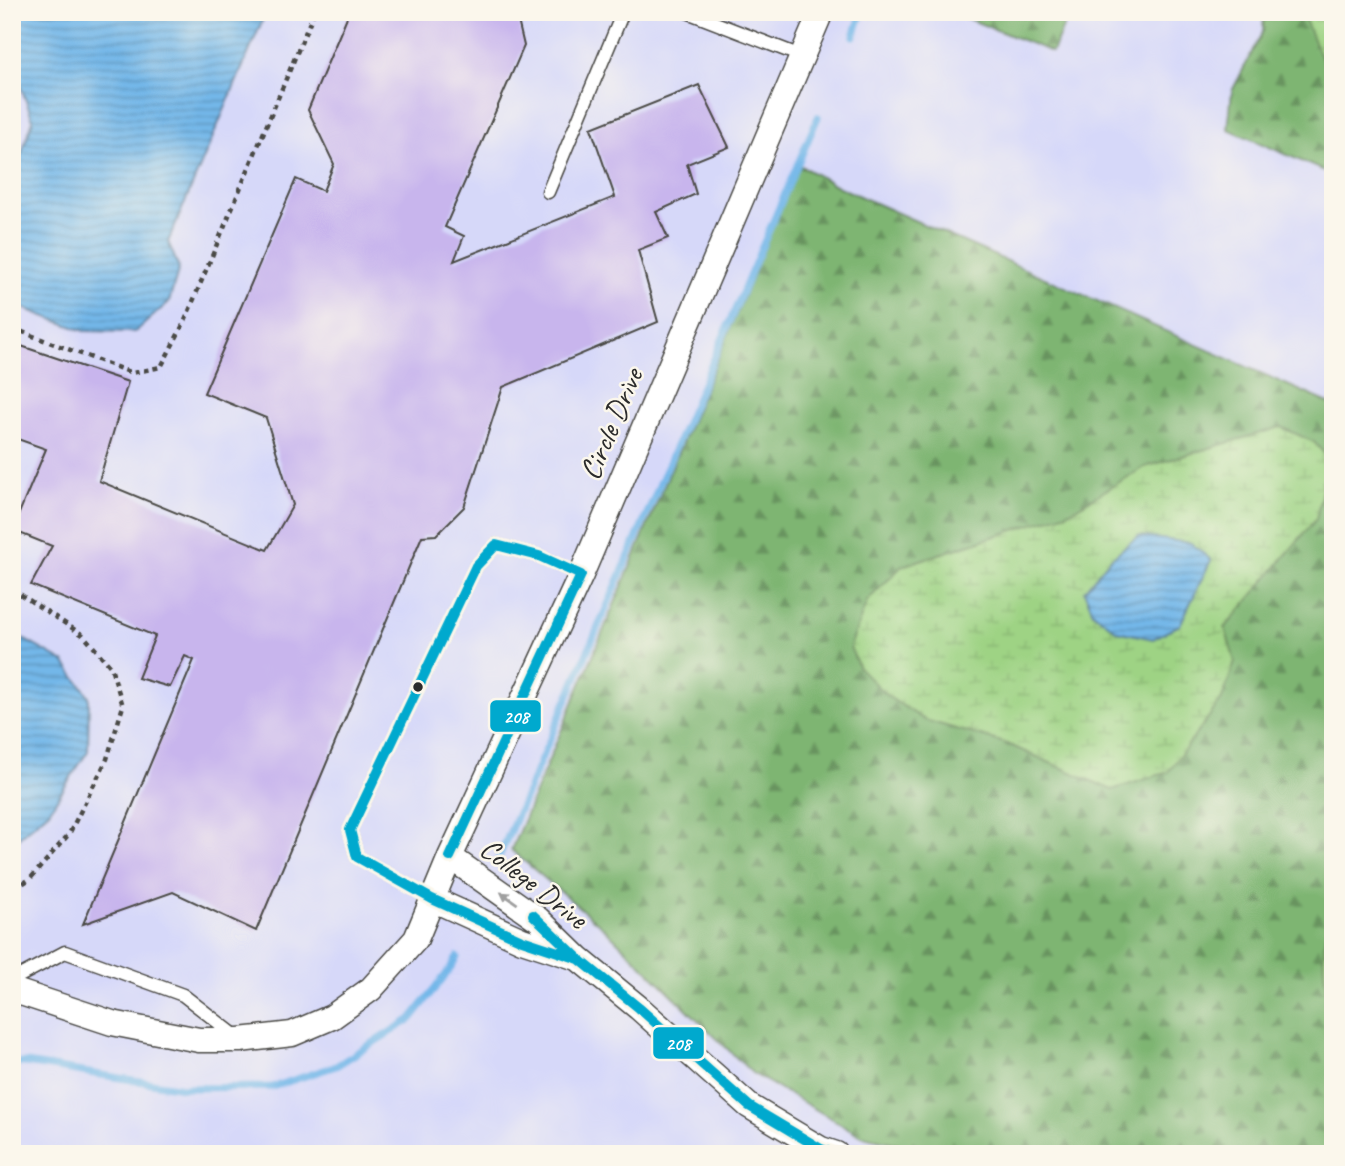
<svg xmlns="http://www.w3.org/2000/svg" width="1345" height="1166" font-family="Caveat,sans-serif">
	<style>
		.built { fill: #d6d8f9 }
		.forest { fill: url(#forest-firs); stroke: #54704e; stroke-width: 2 }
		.wetland { fill: url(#wetland-marsh); stroke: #647f58; stroke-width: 2 }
		.water { fill: url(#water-rules); stroke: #4f718a; stroke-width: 2 }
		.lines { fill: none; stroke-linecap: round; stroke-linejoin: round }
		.stream { stroke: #73b7e9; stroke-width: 7 }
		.building { fill: #c8b5ed }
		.lane-casing { stroke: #494844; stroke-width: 15 }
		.street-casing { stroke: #494844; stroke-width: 27 }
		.path { stroke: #494844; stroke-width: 4.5; stroke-dasharray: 5 5; stroke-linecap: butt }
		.lane { stroke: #fff; stroke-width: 12 }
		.street { stroke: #fff; stroke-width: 24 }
		.bus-1-casing { stroke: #fbf7ec; stroke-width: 16 }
		.bus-1 { stroke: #00a9ce; stroke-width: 10 }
		.oneway { fill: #a0a0a0 }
		.bus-dot { fill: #2b2b2b; stroke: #fbf7ec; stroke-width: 2.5 }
		.labels { text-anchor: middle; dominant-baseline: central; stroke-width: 5; stroke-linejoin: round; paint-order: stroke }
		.street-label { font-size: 30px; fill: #2b2b2b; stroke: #fbf7ec }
		.line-badge { stroke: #fbf7ec; stroke-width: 2.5 }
		.badge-label { font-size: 19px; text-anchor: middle; font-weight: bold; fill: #fff }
	</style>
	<defs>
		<pattern id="forest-firs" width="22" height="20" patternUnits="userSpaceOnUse" patternTransform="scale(1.75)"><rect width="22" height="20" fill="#7eb572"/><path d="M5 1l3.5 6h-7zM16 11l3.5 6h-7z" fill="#67935e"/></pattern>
		<pattern id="wetland-marsh" width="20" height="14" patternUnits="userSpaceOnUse" patternTransform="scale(1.75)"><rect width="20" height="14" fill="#9ed384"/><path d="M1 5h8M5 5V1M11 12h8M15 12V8" fill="none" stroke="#88b572"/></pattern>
		<pattern id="water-rules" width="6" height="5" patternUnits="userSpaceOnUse" patternTransform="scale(1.75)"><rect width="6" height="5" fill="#73b7e9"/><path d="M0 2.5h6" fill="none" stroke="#5f95bd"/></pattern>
	</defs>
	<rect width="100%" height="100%" fill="#fbf7ec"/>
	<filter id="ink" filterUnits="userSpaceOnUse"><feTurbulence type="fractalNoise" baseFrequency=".0143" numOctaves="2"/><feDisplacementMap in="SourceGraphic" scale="14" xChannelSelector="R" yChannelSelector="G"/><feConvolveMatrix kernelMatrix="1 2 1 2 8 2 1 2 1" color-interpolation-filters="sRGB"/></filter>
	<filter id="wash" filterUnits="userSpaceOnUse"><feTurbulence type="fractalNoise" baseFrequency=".00686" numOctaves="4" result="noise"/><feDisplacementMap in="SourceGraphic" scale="28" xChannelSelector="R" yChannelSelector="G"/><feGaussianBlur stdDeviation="1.57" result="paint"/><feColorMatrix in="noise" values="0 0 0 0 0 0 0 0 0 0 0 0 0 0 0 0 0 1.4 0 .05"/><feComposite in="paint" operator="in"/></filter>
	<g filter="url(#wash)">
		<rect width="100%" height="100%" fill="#f2ebd3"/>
		<path class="built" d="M12,12H1333V1154H12Z"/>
		<path class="forest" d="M951,12H1070L1052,52Z
			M1264,12H1333V175L1228,129L1232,91L1263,31Z
			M799,165L839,187L1333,405V1154H944L862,1136L752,1073L606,930L511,850Z"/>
		<path class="wetland" d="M1302,12H1333V76L1318,52Z
			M1281,427L1314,442L1329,459L1316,519L1225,628L1235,662L1222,699L1168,772L1112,790L1005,743L925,720L887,696L859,668L850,647L867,601L902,566L1067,513L1145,467Z
			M1333,916V1025C1326,996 1316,942 1333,916Z"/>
		<path class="water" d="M12,12H266L168,242L179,268L169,302L135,332L84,331L12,304V181L33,120L12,63Z
			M1138,536L1191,543L1211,560L1180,625L1153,639L1117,631L1093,612L1084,591L1109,560Z
			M12,636L25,640L64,662L89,696L88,751L49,811L12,843Z"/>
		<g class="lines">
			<path class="stream" d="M854,36L862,12
				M499,857L818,117
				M12,1063H26L183,1088L272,1087L336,1066L411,1019L448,972L457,957"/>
		</g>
		<g id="blocks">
			<path class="building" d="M349,12H516L524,46L445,227L464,236L454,261L615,197L591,128L699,85L729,147L687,164L696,194L656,212L668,238L638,250L658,322L503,387L464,507L436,535L422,536L256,931L173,892L83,924L194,660L185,656L170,687L138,678L155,636L31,585L52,546L12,530L46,449L12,437V343L128,382L99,481L267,550L293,505L266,418L204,393L296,179L323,191L334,164L308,110Z"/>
		</g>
	</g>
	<g filter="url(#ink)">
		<use href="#blocks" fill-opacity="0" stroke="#494844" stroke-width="2"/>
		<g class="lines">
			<g class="lane-casing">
				<path id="lane" d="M687,12L801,56
					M548,192L623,12
					M432,899L357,857L350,830L476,566L496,545L539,556L581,575
					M12,980L65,952L183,995L237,1037"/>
			</g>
			<g class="street-casing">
				<path id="street" d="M450,857L538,919L579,959L639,1008L749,1106L821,1149L836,1154
					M432,899L522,940L574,957
					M12,990L112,1023L199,1040H240L292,1034L332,1017L371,989L416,939L450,857L581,575L821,12"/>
			</g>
			<path class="path" d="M12,328L132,373L161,367L184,323L314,12
				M12,589L83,635L111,667L123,706L107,759L69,834L30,879L12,890"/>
			<use href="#lane" class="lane"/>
			<use href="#street" class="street"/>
			<g class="bus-1-casing">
				<path id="bus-1" d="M450,857L581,575
					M533,915L579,959L639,1008L749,1106L821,1149L835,1154
					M579,959L522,940L432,899L357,857L350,830L476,566L496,545L539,556L581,575"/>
			</g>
			<use href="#bus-1" class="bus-1"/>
		</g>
		<defs><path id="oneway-solid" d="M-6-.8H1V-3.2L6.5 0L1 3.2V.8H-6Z" transform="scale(1.75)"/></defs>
		<use class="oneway" href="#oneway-solid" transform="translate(509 898) rotate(-145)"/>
	</g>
	<circle class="bus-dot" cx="418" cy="687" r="6"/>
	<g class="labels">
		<g class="street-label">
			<text transform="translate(611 424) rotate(-67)">Circle Drive</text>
			<text transform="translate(534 883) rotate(38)">College Drive</text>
		</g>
	</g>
	<g class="line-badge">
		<rect x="489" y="699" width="53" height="34" rx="7" fill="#00a9ce"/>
		<rect x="652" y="1026" width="53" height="34" rx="7" fill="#00a9ce"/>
	</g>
	<g class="badge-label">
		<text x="516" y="723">208</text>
		<text x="678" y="1050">208</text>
	</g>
	<rect width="1345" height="1166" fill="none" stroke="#fbf7ec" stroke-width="42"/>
</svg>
